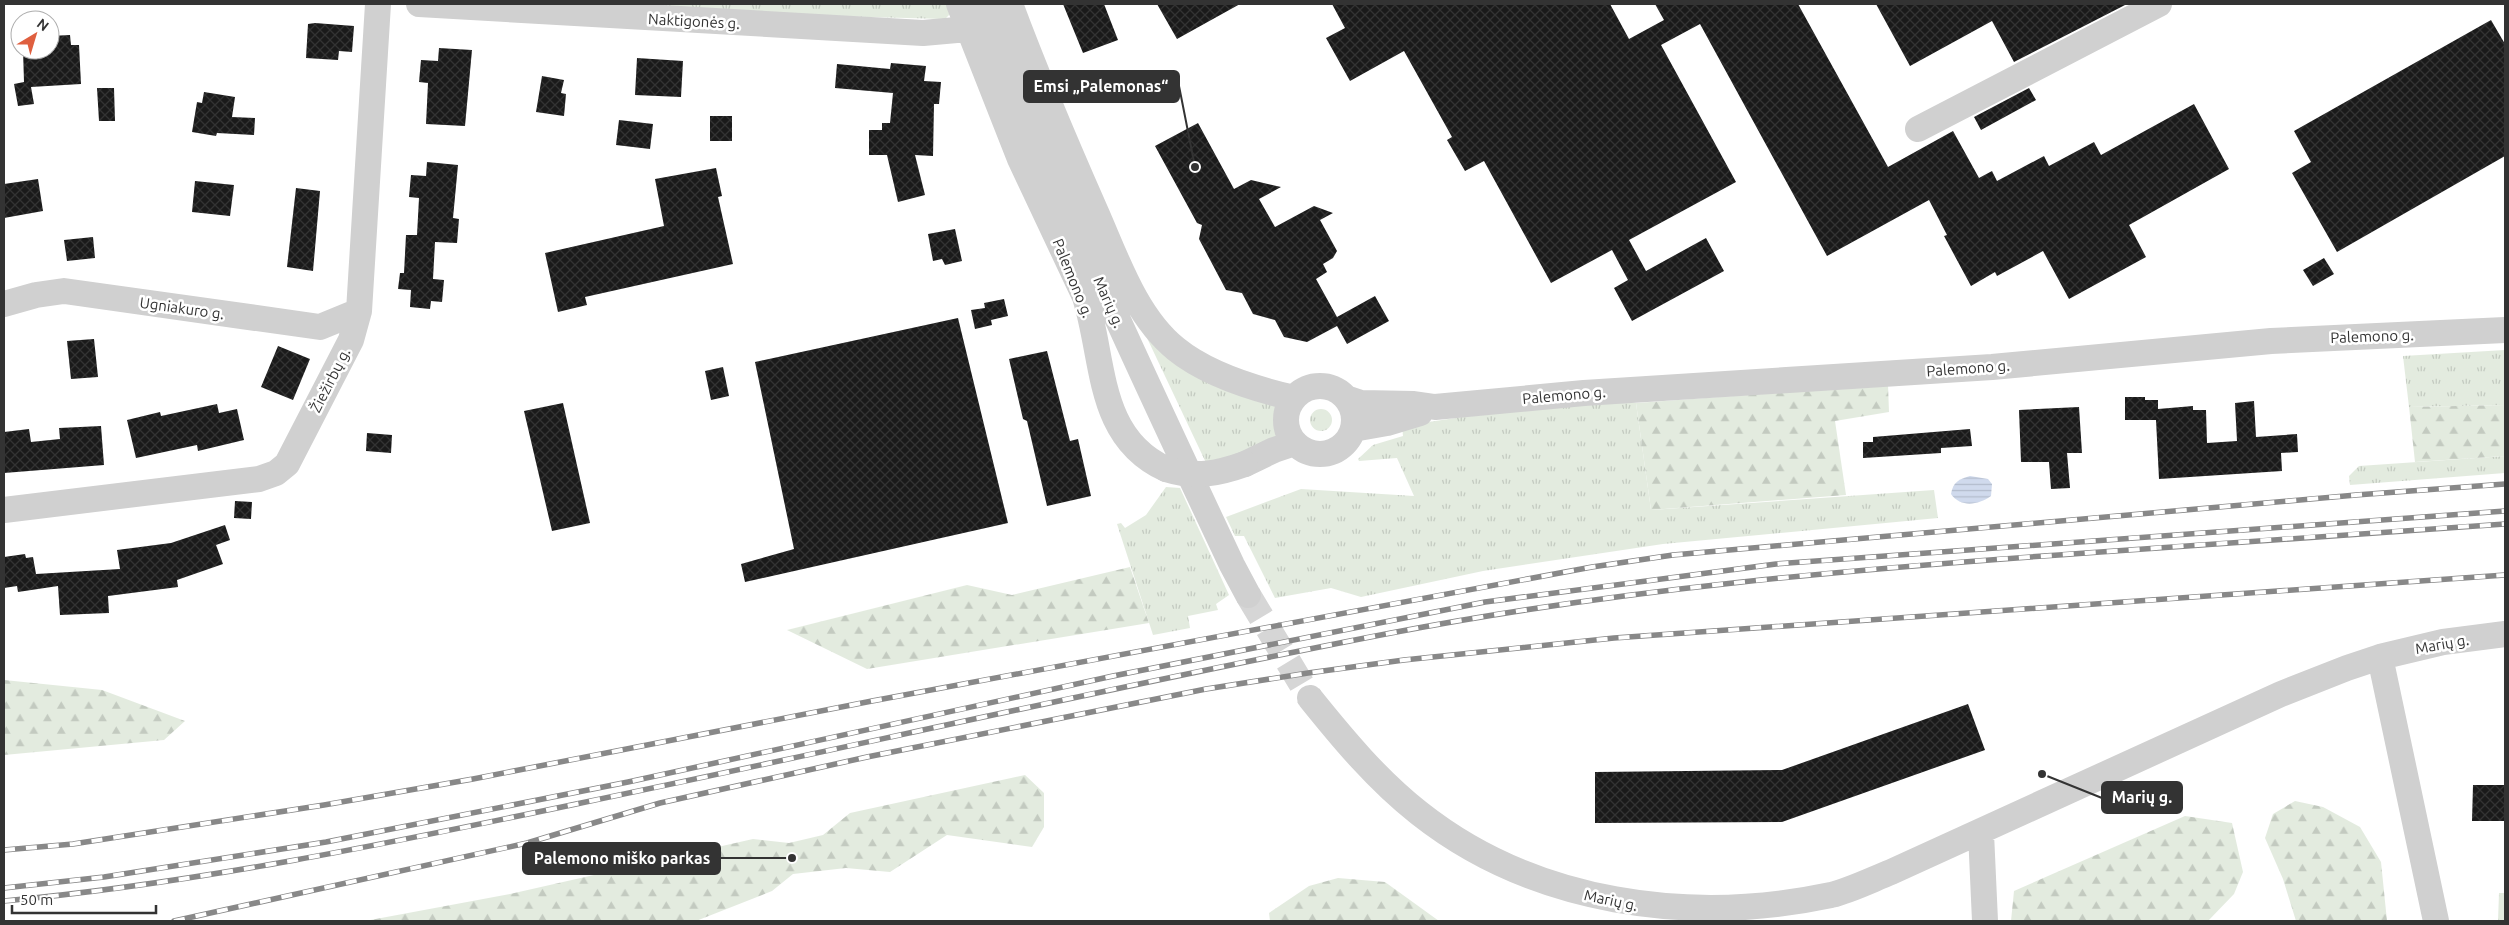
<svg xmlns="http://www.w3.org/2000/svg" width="2509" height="925" font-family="Ubuntu,sans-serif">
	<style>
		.grass { fill: url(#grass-tufts) }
		.forest { fill: url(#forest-firs) }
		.water { fill: url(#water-rules) }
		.building { fill: url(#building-cross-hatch) }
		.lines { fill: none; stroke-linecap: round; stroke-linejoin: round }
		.minor-tunnel { stroke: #d6d6d6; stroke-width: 26; stroke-dasharray: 26 13; stroke-linecap: butt }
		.minor { stroke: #d0d0d0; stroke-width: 26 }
		.rail-casing { stroke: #888; stroke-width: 5.5 }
		.rail { stroke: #fff; stroke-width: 4; stroke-dasharray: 11; stroke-linecap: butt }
		.minor-bridge { stroke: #d0d0d0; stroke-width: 26 }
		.labels { text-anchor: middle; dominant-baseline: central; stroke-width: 5; stroke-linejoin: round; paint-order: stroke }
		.street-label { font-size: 15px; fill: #333; stroke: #fff }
		.leader { fill: none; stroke: #333; stroke-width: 2 }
		.callout-dot { fill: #333; stroke: #fff; stroke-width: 2 }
		.callout { fill: #333; stroke: #333; stroke-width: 2 }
		.callout-label { font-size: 16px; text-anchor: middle; font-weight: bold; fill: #fff }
	</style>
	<defs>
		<pattern id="grass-tufts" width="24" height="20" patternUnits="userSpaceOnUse" patternTransform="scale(1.25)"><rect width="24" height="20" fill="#e3ebdf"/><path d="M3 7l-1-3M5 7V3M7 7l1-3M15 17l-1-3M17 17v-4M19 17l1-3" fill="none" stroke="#c3cac0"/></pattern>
		<pattern id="forest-firs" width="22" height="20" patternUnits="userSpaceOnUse" patternTransform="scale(1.25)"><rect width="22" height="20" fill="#e3ebdf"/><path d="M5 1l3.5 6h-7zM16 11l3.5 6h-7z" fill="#c3cac0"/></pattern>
		<pattern id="water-rules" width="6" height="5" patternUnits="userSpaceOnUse" patternTransform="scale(1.25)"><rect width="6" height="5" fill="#d0daed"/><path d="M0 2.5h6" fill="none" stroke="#b3bccc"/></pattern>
		<pattern id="building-cross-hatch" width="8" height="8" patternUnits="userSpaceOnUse" patternTransform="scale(1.25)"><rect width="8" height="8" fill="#1a1a1a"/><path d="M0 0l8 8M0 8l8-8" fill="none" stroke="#333"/></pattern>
	</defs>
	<rect width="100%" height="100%" fill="#fff"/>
	<path class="grass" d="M560,4H952L954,10L945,19L754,14Z
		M1139,321L1280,403L1275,417L1280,437L1208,467Z
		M2505,350V405L2409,407L2403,356Z
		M1620,401L1636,403L1651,510L1934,490L1938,518L1663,544L1483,571L1361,597L1331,588L1275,598L1244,536H1235L1226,517L1301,489L1414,496L1397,458L1359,461L1358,459L1373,445L1403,436L1402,426L1462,417Z
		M1310 420a11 11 0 1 1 22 0a11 11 0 1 1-22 0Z
		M2505,456V473L2350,485L2349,476L2359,466Z
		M1166,487L1180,488L1229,595L1216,604L1218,610L1188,616L1190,628L1153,635L1117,524L1121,523L1125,528L1146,515Z"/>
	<path class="forest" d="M1888,385L1889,412L1835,421L1846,495L1651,510L1636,403Z
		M2505,405V456L2415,462L2409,407Z
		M1130,567L1149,623L867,669L787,630L967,585L1012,595Z
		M4,680L102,690L185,721L164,740L4,755Z
		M1025,775L1044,793V827L1032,847L947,835L890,872L846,868L793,874L772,891L696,921H365L510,894L753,839L789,843L823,835L850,813Z
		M2295,801L2323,807L2360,827L2381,862L2387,921H2296L2283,879L2265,838L2273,814Z
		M2185,816L2232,823L2243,872L2234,894L2208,921H2011L2014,891Z
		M1338,878L1385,882L1439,921H1270L1269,913L1309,886Z
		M2499,893H2505V921H2498Z"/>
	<path class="water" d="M1970,476L1988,479L1992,484L1991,496C1978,505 1961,508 1951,494C1953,482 1959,479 1970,476Z"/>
	<path class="building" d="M1063,4H1104L1118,40L1083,53Z
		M1157,4H1240L1177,39Z
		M1332,4H1610L1629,39L1664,20L1655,4H1798L1888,167L1953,131L1979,178L1992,171L1997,181L2044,156L2049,166L2094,142L2101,155L2194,104L2229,169L2129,225L2146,257L2069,299L2043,251L1997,276L1995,272L1971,286L1944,236L1947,235L1929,200L1827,256L1700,24L1661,45L1736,182L1629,240L1646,271L1706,238L1724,271L1632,321L1614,288L1628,280L1612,250L1551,283L1484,161L1465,171L1447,140L1452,137L1404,51L1350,81L1326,38L1345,28Z
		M1876,4H2127L2014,62L1992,21L1910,66Z
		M2491,20L2505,44V156L2337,252L2292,173L2311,162L2294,131Z
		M315,23L354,26L352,52L339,51L338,60L306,58L308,24Z
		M70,35L71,45H79L81,84L31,87L34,104L18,106L14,84L24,82L23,50H50V36Z
		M439,48L472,50L465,126L426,124L428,83L419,82L421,60L438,61Z
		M637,58L683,61L681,97L635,95Z
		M891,63L926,66L924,81L941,82L939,104H934L933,156L915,155L925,195L898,202L887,155H869V130H882V123H890L893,93L835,88L837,64L890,69Z
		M542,76L564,80L561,93L566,94L564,116L536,112Z
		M97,88H114L115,121H99Z
		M2029,88L2036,100L1981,130L1974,117Z
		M204,92L235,97L232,117L255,118L254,135L217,133L216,136L192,132L197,102L202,103Z
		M710,116H732V141H710Z
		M619,120L653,124L650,149L616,145Z
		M1198,123L1234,189L1251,180L1281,187L1259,199L1275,227L1314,206L1333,213L1320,220L1337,251L1333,258L1323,264L1327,272L1316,279L1337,317L1375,296L1389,321L1347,344L1337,326L1307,342L1284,337L1275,320L1253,314L1242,293L1226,290L1199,239L1202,225L1197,223L1155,146Z
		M427,162L458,165L453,218L459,219L457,243L435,242L433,279L444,280L442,302L431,301L430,309L410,307L411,290L398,289L400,273H404L406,235H417L419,198L409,197L411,175L426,176Z
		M716,168L722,196L718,197L733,264L585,297L587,305L558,312L545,253L664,226L655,179Z
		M38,179L43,211L4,218V184Z
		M195,181L234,185L230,216L192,212Z
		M296,188L320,191L313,271L287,267Z
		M955,229L962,261L945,265L942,259L933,261L928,234Z
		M93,237L95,258L67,261L64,240Z
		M2324,258L2334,274L2313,286L2303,270Z
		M1004,299L1008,316L991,320L992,325L975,329L971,310L985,308L984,303Z
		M958,318L1008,523L745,582L741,564L794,549L755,362Z
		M94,339L98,377L71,379L67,341Z
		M278,346L310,359L293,400L261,387Z
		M1047,351L1070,441L1078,439L1091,496L1047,506L1027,421L1023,419L1009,359Z
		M723,367L729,396L711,400L705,371Z
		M2125,397H2145V400H2158V409L2193,406V410H2206L2207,443L2237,441L2235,403L2254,401L2256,437L2297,434L2298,452L2281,453L2282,471L2159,479L2156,420H2125Z
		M563,403L590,523L552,531L524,411Z
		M217,404L219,413L237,409L244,440L198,451L197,445L136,458L127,420L160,412L161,416Z
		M2079,407L2082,453H2067L2070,488L2051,489L2049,462H2021L2019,410Z
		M101,426L104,465L4,473V432L29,429L31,442L60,439L59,428Z
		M1970,429L1972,446L1941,448V453L1863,458V442H1873V437Z
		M367,433L392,435L391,453L366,451Z
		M235,501L252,502L251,519L234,518Z
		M225,525L230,540L216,545L223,564L177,580L178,587L108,596L109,613L60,615L58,586L18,592L17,586L4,588V557L25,554L26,558L33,557L36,574L120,569L117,550L171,543Z
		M1968,704L1985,750L1782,822L1595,823V772L1782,770Z
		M2473,785H2505V821H2472Z"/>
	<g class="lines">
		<path class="minor-tunnel" d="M1248,595L1310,698"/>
		<path class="minor" d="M419,4L923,33L968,29
			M959,4L1020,159L1085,297C1105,360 1096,437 1166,469
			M985,4C1057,195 1145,380 1232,565L1248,595
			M1010,4C1036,74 1065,142 1095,210C1116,257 1135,316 1176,349C1208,375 1255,389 1294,398
			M1918,129L2159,4
			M4,304L36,295L64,291L320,327L359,311
			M1286 420a34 34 0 1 1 68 0a34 34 0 1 1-68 0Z
			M1346,398L1361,403L1414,404L1435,407L1584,393L1992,367L2271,341L2505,330
			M1353,429L1387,423L1420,413
			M1245,464L1274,450L1295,443
			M4,510L259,479L276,473L287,464L351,340L359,311L378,4
			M2380,657L2436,921
			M1310,698C1343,739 1377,780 1419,813C1534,904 1690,925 1831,895C1851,890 1871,880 1891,872L2281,694L2347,668L2380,657L2443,642L2505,634
			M1981,833L1985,921"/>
		<g class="rail-casing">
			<path id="rail" d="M4,850L73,844L324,805L473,779L872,701L1592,567L1673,555L2356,495L2505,484
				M4,888L104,877L326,842L628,782L1113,676L1485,602L1776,564L2505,511
				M4,901C199,883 390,843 581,803C851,747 1120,685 1391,633C1621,589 1853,569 2086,553C2226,543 2366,533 2505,524
				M174,921L527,843L660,803L867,757L1206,689L1308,673L1404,660L1614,638L2505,575"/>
		</g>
		<use href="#rail" class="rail"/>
		<path class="minor-bridge" d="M1166,469C1195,478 1217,474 1245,464"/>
	</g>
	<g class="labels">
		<g class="street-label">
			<text transform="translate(694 21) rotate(3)">Naktigonės g.</text>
			<text transform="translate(1073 278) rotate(68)">Palemono g.</text>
			<text transform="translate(1109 302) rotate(66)">Marių g.</text>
			<text transform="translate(182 308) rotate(8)">Ugniakuro g.</text>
			<text transform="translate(2372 336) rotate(-2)">Palemono g.</text>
			<text transform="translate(1968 368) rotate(-4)">Palemono g.</text>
			<text transform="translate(330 380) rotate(-63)">Žiežirbų g.</text>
			<text transform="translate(1564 395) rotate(-5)">Palemono g.</text>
			<text transform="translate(2442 644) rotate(-10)">Marių g.</text>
			<text transform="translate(1611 900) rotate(12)">Marių g.</text>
		</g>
	</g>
	<path class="leader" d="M1195 167L1179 86M2042 774L2102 798M792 858L720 858"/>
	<g class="callout-dot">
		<circle cx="1195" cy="167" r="5"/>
		<circle cx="2042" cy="774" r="5"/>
		<circle cx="792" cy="858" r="5"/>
	</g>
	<g class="callout">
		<rect x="1024" y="71" width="155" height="31" rx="5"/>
		<rect x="2102" y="782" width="80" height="31" rx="5"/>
		<rect x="523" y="843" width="197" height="31" rx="5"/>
	</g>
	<g class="callout-label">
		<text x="1101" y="92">Emsi „Palemonas“</text>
		<text x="2142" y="803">Marių g.</text>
		<text x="622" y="864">Palemono miško parkas</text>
	</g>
	<rect width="2509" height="925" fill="none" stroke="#333333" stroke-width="10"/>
	<g transform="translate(35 35) rotate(38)"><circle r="24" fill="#ffffff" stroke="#adadad"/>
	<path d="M0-4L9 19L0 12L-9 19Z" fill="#df5f3f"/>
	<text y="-8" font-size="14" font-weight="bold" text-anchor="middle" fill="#333333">N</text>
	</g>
	<path d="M12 905v8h144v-8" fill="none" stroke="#333333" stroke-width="2.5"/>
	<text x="20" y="905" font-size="15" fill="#333333" stroke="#ffffff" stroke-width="4" paint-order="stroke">50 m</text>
</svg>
